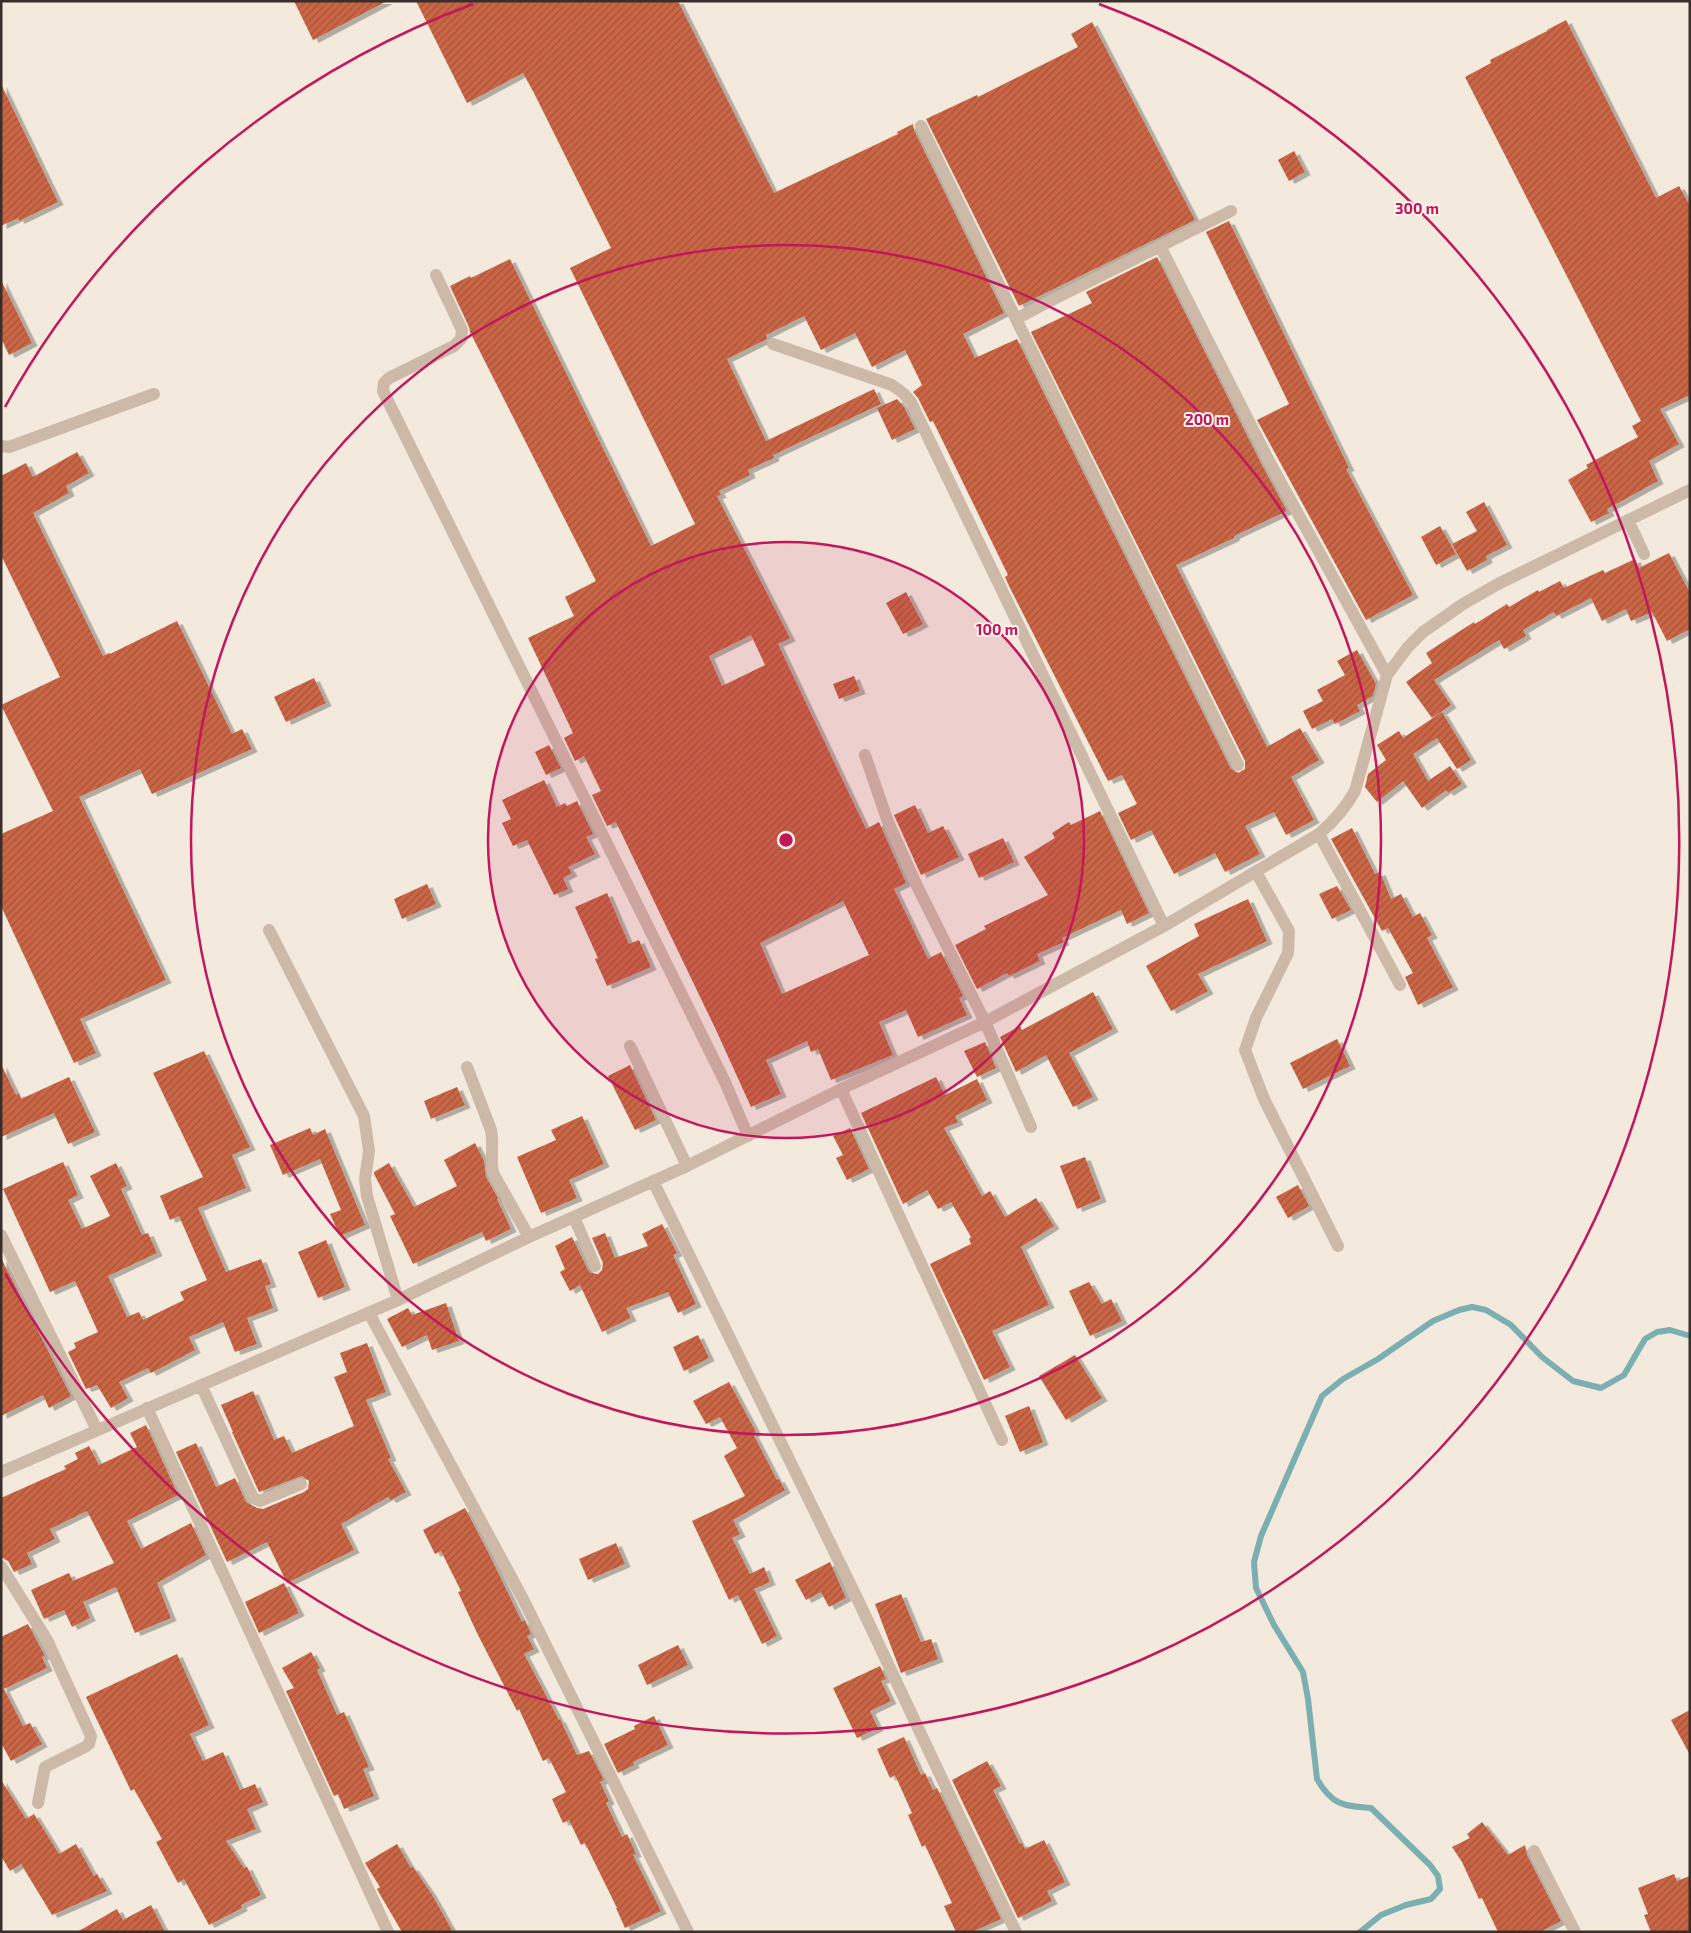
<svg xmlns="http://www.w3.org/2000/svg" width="1691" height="1933" font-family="'Exo 2',sans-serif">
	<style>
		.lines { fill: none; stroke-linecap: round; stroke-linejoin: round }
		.stream { stroke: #7bafb2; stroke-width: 6 }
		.building { fill: url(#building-hatch); fill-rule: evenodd; filter: url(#shadow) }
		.minor { stroke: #ccb9a8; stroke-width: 12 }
		.ring { fill: none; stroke: #c2185b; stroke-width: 2.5 }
		.centre { fill: #c2185b; stroke: #fbf3ea; stroke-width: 2.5 }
		.ring-label { font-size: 15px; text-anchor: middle; font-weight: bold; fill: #c2185b; stroke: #fbf3ea; stroke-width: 4; stroke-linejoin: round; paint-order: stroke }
	</style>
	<defs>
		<pattern id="building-hatch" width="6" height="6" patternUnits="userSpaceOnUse" patternTransform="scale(1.25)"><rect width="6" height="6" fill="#ca6645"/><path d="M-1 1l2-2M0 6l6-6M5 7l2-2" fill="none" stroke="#a5543a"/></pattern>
		<filter id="shadow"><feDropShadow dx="5.5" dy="3" stdDeviation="0" flood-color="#0004"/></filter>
	</defs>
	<rect width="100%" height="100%" fill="#f3e9dd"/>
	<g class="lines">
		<path class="stream" d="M1360,1932L1381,1915L1406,1905L1431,1899L1440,1889L1438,1876L1430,1865L1371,1808C1343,1806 1332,1805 1317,1779L1308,1699L1303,1672L1274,1625L1256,1588L1254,1562L1261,1536L1322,1396L1343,1379L1378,1359L1433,1321L1459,1310L1472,1307L1486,1310L1511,1325L1542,1357L1573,1381L1601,1388L1624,1375L1645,1339L1657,1332L1670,1330L1690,1336"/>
	</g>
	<path class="building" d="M294,1H387L313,40Z
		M416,1H678L774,193L898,134L897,132L913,124L914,130L1004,313L963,334L975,358L1017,339L1231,769L1238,773L1245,769V761L1031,332L1092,303L1086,292L1157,257L1263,467L1287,511L1234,536V538L1176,565L1267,747L1300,728L1319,760L1291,777L1314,820L1286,835L1274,812L1245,826L1260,854L1225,872L1215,853L1174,874L1151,830L1131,840L1118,813L1137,804L1122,775L1108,781L1009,586L1005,577L1008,575L933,421L930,422L918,398L913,392L922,385L905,350L872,367L855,333L821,350L804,316L766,335L767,339L727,359L766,441L874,389L881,404L773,455L774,458L748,470L750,475L719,491L721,495L717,496L790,638L778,644L866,829L879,822L906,883L894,889L928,959L941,952L963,996L959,998L967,1015L918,1037L906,1010L879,1022L893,1055L831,1080L818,1049L811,1052L807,1041L766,1060L781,1094L751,1107L716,1030L616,822L607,826L592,795L601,791L584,756L575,761L564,738L573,733L528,638L574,616L565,597L596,581L470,332L469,327L450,286L470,276L471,278L510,259L651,546L695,524L570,268L611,248L534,93L523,73L467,103ZM751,635L765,665L722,686L709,656ZM843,901L869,955L782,994L760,943Z
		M1566,20L1656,198L1679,186L1690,206V395L1660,409L1679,444L1649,461L1658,481L1607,509L1609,513L1591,522L1568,480L1588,468L1586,465L1638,437L1632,426L1641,421L1465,77L1491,63L1490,60L1547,31V30Z
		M1092,22L1195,220L1019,306L926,119L977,95L978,97L1078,47L1071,34Z
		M1,84L58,202L19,221L18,218L1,226Z
		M1294,151L1305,172L1289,181L1278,160Z
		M1229,221L1349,468L1346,469L1413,595L1366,620L1257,420L1289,404L1206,232Z
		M1,280L32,343L9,355L1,338Z
		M897,399L904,407L915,429L892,440L877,408Z
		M77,452L89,473L66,486L69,493L33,513L103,656L109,653L110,654L177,621L232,734L242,729L252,749L152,794L140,769L79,797L166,980L80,1019L96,1053L74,1063L1,906V834L53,811L1,705L60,677L1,555V476L26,463L33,477Z
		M1484,502L1507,545L1486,556L1487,560L1467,571L1452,544L1477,531L1466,512Z
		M1440,526L1456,554L1436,565L1421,537Z
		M1669,553L1690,593V629L1667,641L1652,612L1631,621L1626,609L1602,621L1591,598L1556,616L1554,612L1523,630L1526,636L1504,649L1499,640L1434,680L1451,705L1432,718L1406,682L1432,663L1426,653L1474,622L1475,624L1507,604L1509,607L1538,590L1539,592L1560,581L1564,588L1603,570L1605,573L1635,559L1639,568Z
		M906,592L923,624L903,634L886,603Z
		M1357,650L1376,684L1373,696L1357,705L1360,711L1335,724L1332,719L1312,729L1303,711L1323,701L1317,690L1345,675L1337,661Z
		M854,676L860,691L839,699L833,684Z
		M314,678L326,703L286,722L274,697Z
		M1442,712L1471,760L1457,769L1437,738L1413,754L1428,781L1450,766L1462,784L1448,793L1446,790L1422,808L1403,781L1377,802L1365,787L1368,774L1386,760L1377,745L1399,731L1403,738Z
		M549,745L561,768L546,775L535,752Z
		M544,780L557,807L565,803L567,806L577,801L593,834L586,837L595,854L568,867L572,873L563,878L568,889L554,895L527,840L513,846L502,823L511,819L502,800Z
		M915,805L928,833L943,826L959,857L921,875L894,815Z
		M1100,811L1149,913L1127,924L1121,910L1062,938L1064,942L1037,954L1040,961L1009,976L1007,973L977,989L955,945L986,929L984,926L1048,895L1024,857L1055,838L1052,833L1069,822L1071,825Z
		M1352,828L1375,874L1380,872L1391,899L1401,894L1413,917L1420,913L1432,935L1427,938L1453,987L1418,1005L1405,977L1413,973L1388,928L1382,931L1331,839Z
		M1003,838L1014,862L979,878L968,854Z
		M427,884L436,904L402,919L394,899Z
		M1337,886L1351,910L1332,919L1319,894Z
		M607,893L629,944L639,940L651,967L607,986L595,959L598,958L575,907Z
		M1248,899L1267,941L1198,974L1208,991L1171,1011L1146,966L1199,936L1194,924Z
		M1093,992L1113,1029L1069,1053L1093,1097L1073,1107L1046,1055L1016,1072L1000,1037L1020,1026L1022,1030Z
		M1337,1039L1350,1066L1303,1089L1290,1063Z
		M985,1042L996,1068L977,1077L964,1051Z
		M204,1051L250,1147L232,1155L246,1188L198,1208L226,1272L261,1259L271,1284L265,1286L273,1308L247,1318L257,1344L235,1352L223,1322L189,1337L195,1350L151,1373L148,1368L119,1382L128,1398L111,1408L97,1385L86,1389L68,1352L76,1348L74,1343L98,1332L75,1281L50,1292L3,1189L63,1162L78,1195L68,1200L82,1229L110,1216L90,1176L116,1163L127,1186L121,1189L142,1235L148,1233L157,1253L108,1276L127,1317L139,1312L143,1320L184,1300L180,1292L207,1280L179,1216L170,1220L160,1196L203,1177L153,1073Z
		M1,1064L16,1095L19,1093L21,1099L69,1077L95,1132L68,1144L54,1113L1,1137Z
		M630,1065L656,1120L635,1130L608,1076Z
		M936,1077L945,1095L977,1079L987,1100L955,1116L958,1122L944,1128L982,1196L990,1191L1005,1217L1036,1198L1054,1226L1021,1247L1049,1305L992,1331L1010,1367L984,1380L930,1264L971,1244L969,1239L971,1237L951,1202L938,1209L927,1190L903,1204L861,1113Z
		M457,1087L465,1105L431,1119L424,1101Z
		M582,1116L604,1164L569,1180L577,1198L541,1213L517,1157L556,1140L551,1130Z
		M310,1128L313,1135L325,1129L365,1225L340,1236L330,1214L341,1210L320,1159L283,1175L270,1145Z
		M850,1128L869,1169L847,1180L836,1158L843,1155L833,1136Z
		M475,1143L484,1161L486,1177L498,1198L497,1199L511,1229L486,1241L482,1232L413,1264L390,1216L395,1214L374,1174V1172L389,1163L414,1207L457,1186L444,1160Z
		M1085,1157L1101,1199L1077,1209L1060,1166Z
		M1298,1185L1309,1206L1288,1218L1276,1197Z
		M662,1224L677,1253L673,1255L696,1304L678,1313L668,1292L626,1308L631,1318L602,1332L580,1285L570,1291L560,1272L565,1269L555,1246L572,1237L588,1270L591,1273L598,1274L602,1270L603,1263L592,1238L605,1233L615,1258L648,1246L642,1234Z
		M326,1240L345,1287L318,1298L298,1252Z
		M1,1258L71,1396L49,1408L43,1395L1,1416Z
		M1089,1282L1102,1304L1111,1299L1122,1321L1090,1336L1069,1291Z
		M446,1303L459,1341L432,1350L427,1335L402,1347L387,1319L408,1308L412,1315Z
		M698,1335L709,1358L684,1371L673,1347Z
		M367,1343L386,1392L366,1400L391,1458L388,1459L406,1492L391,1500L388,1497L341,1524L354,1550L287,1583L267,1542L227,1562L176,1452L196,1443L216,1487L235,1478L246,1502L257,1508L263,1509L304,1492L308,1489L309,1481L302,1476L259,1492L232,1432H233L221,1405L253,1391L274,1440L284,1436L292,1453L354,1426L334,1377L347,1372L340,1353Z
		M1075,1355L1102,1398L1066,1420L1039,1376Z
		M729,1382L756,1432L753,1434L777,1480L779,1479L785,1490L733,1520L740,1534L732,1538L750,1574L764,1567L770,1582L754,1589L777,1636L762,1644L738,1595L729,1600L692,1521L745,1496L724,1456L737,1448L720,1417L706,1424L693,1401Z
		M1029,1406L1043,1442L1020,1452L1005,1416Z
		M146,1425L178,1495L127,1521L141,1549L191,1523L206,1555L157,1583L171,1618L135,1633L116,1587L83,1602L90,1618L72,1627L64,1610L44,1619L31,1590L69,1573L73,1581L114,1563L87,1511L50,1529L55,1539L27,1553L32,1564L14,1572L8,1561L1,1557V1498L66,1469L64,1466L78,1459L75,1453L89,1446L99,1465L137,1447L130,1433Z
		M465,1508L488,1552L522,1622L525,1620L531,1634L527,1636L534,1649L524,1654L559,1720L560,1719L577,1755L589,1751L604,1780L600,1782L609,1801L606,1803L622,1837L627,1834L636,1854L633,1855L661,1911L625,1928L616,1908H617L585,1843L581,1845L569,1820L563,1823L552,1799L566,1792L549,1758L543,1761L519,1709L517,1711L477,1633L458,1592L461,1591L441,1551L435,1554L423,1530Z
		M616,1543L625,1564L588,1580L579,1559Z
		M830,1562L846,1598L829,1607L821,1592L806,1600L795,1580Z
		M284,1583L299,1613L259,1633L245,1602Z
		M901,1594L921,1642L931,1639L938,1659L901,1673L875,1604Z
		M28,1624L45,1656L42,1657L47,1668L4,1689L23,1726L30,1723L42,1744L11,1761L1,1743V1637Z
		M678,1645L688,1665L647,1685L638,1665Z
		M311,1652L320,1668L317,1670L337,1715L344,1712L369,1767L363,1769L374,1796L344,1809L338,1794L334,1796L286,1691L294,1688L282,1668Z
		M177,1654L209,1725L190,1734L203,1761L223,1752L240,1790L255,1784L263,1802L247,1809L256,1829L226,1841L244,1868L247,1867L261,1895L241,1905L242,1908L209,1925L184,1879L178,1883L156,1842L162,1839L134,1789L131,1791L86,1697Z
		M880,1666L886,1679L881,1681L891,1701L870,1711L878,1728L857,1738L833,1688Z
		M1690,1710V1755L1671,1720Z
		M654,1716L668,1745L633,1762L634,1765L618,1773L604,1744L635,1729L634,1726Z
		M904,1737L921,1775L925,1773L933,1790L937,1788L1001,1919L972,1932H956L944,1906L952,1903L925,1845L922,1847L908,1815L912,1813L895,1775L890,1778L877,1749Z
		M987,1761L1001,1786L993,1790L1020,1844L1022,1843L1025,1849L1044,1840L1065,1882L1047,1891L1052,1901L1018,1918L952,1780Z
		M1,1780L26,1819L34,1814L59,1854L76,1844L94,1876L97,1874L107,1891L52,1915L21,1864L10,1871L1,1856Z
		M1482,1822L1508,1855L1525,1845L1527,1855L1561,1921L1540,1932H1498L1482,1898L1479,1899L1462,1862L1452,1847L1470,1838L1467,1834Z
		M397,1844L411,1868L413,1867L431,1893L453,1932H402L378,1891L377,1889L380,1887L365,1863Z
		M1674,1874L1677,1881L1690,1876V1932H1651L1644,1915L1648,1914L1638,1888Z
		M151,1905L165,1932H77L117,1909L123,1920Z"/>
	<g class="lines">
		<path class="minor" d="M921,126L1016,319
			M1231,211L1048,302L1016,319L1238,765
			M1160,246L1270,463L1387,675
			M436,275L462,330L461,339L454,346L389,378L384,383L383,391L725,1082L748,1136
			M773,344L892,385L903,393L911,402L1164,926
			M1,446L9,447L154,394
			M1628,520L1644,554
			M865,755L888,822L917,886L985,1022L1031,1127
			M1319,834L1400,985
			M1256,872L1289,931L1288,953L1256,1018L1245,1050L1264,1099L1338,1246
			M269,930L364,1116L369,1151L365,1179L367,1196L398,1300
			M630,1046L687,1166
			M467,1067L491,1130C494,1144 490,1159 493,1173L529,1237
			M841,1089L1002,1440
			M653,1181L857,1598L959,1815L1016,1932
			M574,1217L595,1266
			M1,1235L97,1430
			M369,1313L524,1601L688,1932
			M201,1385L253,1498L260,1501L265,1499L301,1484
			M147,1408L388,1932
			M1,1472L398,1300L529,1237L687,1166L841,1089L985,1022L1164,926L1319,834C1334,821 1345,809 1355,791L1387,675L1408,647L1423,632L1463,604L1498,584L1690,490
			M1,1566L47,1640L91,1736L89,1744L85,1747L45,1767L38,1803
			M1534,1851L1575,1932"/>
	</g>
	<circle cx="786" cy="840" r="298" fill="#c2185b" fill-opacity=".12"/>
	<g class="ring">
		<circle cx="786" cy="840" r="298"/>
		<circle cx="786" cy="840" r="595"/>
		<path d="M5 407A893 893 0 0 1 473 4M1099 4A893 893 0 1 1 5 1273"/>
	</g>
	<circle cx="786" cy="840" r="8" class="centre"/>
	<g class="ring-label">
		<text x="1417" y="214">300 m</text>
		<text x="1207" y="425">200 m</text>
		<text x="997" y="635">100 m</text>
	</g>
	<rect width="1691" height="1933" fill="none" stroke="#392e29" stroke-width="5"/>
</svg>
